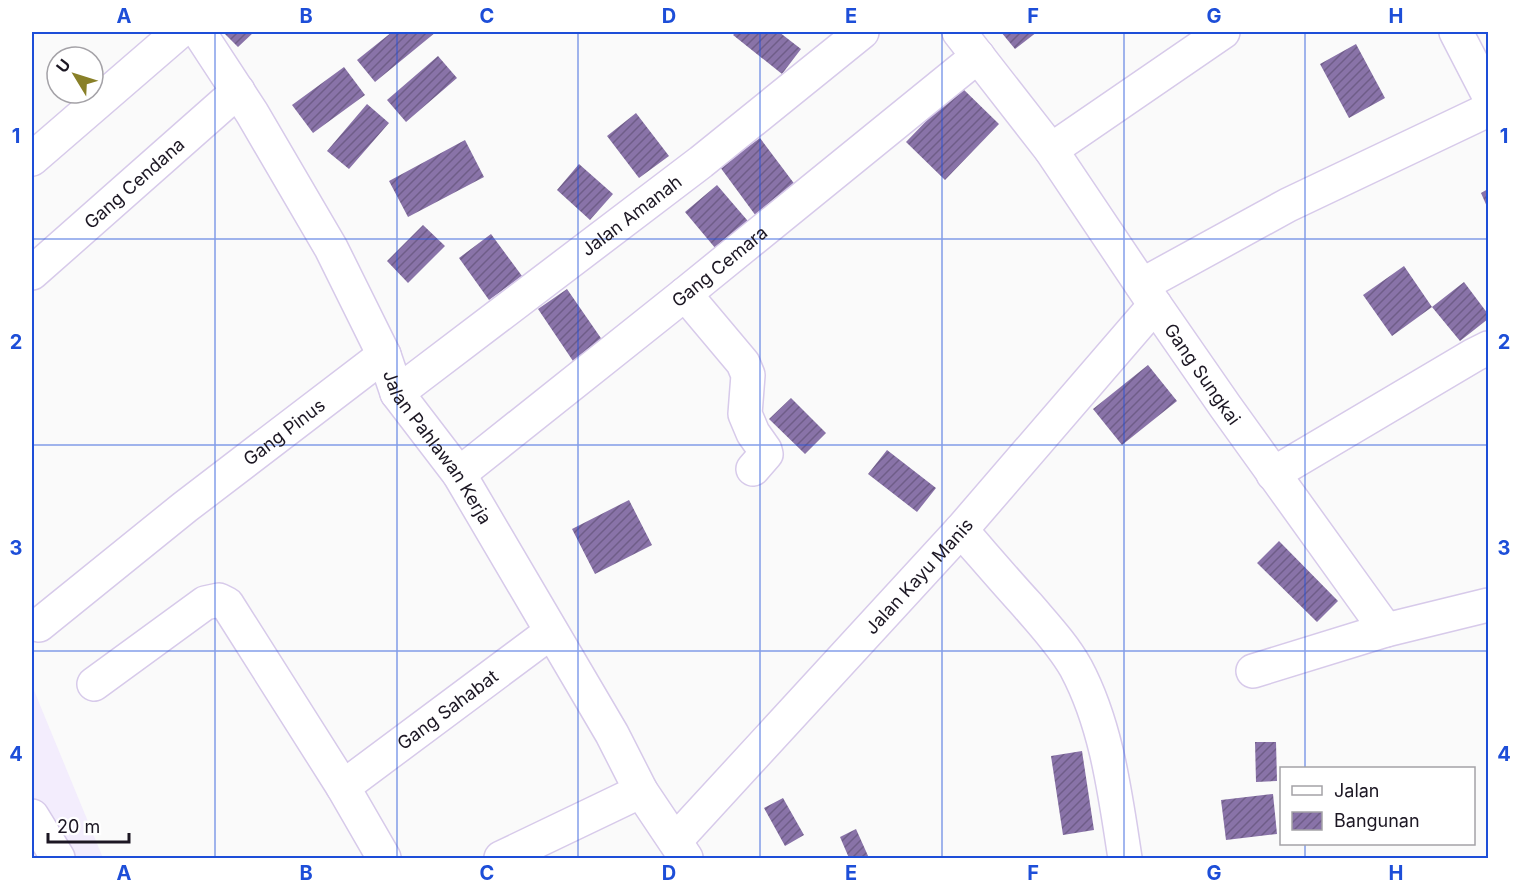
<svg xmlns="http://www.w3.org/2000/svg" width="1520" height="890" font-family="Inter,sans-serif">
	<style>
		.built { fill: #f3edfd }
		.building { fill: url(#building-hatch) }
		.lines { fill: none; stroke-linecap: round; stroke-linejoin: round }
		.minor-casing { stroke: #d7caea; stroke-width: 36 }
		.minor { stroke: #fff; stroke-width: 33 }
		.grid { fill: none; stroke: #1d4ed8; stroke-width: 1.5; stroke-opacity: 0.55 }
		.labels { text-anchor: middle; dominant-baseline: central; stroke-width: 4.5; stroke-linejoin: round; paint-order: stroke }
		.street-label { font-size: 18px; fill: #1c1723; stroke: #fff }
		.neatline { fill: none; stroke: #1d4ed8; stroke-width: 2 }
		.grid-label { font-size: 20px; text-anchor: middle; font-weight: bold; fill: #1d4ed8 }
	</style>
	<defs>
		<pattern id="building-hatch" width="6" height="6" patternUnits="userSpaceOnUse" patternTransform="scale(1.5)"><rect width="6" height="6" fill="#8973a8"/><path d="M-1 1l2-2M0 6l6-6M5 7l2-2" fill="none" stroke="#6f5d88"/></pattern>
	</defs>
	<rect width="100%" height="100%" fill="#fafafa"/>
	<path class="built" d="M32,685L40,705L103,858H32Z"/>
	<path class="building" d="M223,32H254L238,47Z
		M392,32H436L375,82L357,60Z
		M736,32H779L801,49L782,74L733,35Z
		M1001,32H1037L1015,49Z
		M1356,44L1385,98L1349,118L1320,64Z
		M438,56L457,78L406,122L387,100Z
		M344,67L365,95L313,133L292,105Z
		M960,86L999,124L945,180L906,142Z
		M367,104L389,123L349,169L327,151Z
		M636,113L669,156L639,178L607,136Z
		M760,138L796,186L756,216L720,167Z
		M465,140L484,177L408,217L389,181Z
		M579,164L613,194L590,220L557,190Z
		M717,185L753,227L721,255L685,212Z
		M1488,189V209L1481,193Z
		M423,225L445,246L408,283L387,261Z
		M491,234L522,276L489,300L459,258Z
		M1404,266L1432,307L1464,282L1488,314V319L1460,341L1432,307L1392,336L1363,295Z
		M567,289L605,344L575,364L538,309Z
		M1148,365L1177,401L1122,445L1093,409Z
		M791,398L826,433L805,454L769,419Z
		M887,450L936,488L917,512L868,474Z
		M629,500L652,545L595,574L572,529Z
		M1279,541L1338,601L1317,622L1257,563Z
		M1255,742H1276L1277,781L1256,782Z
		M1082,751L1094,830L1063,835L1051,756Z
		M1273,794L1277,834L1226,840L1221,800Z
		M783,798L804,835L785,846L764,808Z
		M856,829L869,858H849L840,837Z"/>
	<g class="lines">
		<g class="minor-casing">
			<g id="minor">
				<path id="s1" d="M199,32L252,113L331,248L384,355L397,393L459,474L612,734L641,791L686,858"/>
				<path id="s2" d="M959,32L1051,150L1155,305L1225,406L1386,630L1488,605"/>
				<path d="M1456,32L1488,94"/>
				<path d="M1051,150L1223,32"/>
				<path d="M32,159L179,32"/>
				<path id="s3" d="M32,273L238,91"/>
				<path d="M1142,285L1288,205L1488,110"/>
				<path d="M685,294L743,363L748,375L745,414L753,433L765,450L766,454L753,469"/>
				<path id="s4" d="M397,393L701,162L862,32"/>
				<path id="s5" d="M459,474L685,294L978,56"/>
				<path d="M1273,474L1474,355L1488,348"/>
				<path d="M961,530C983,555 1005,581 1028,606C1045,626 1063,645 1076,668C1107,726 1115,794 1125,858"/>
				<path id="s6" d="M39,625L185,507L384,355"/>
				<path d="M1253,671L1386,630"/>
				<path d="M94,684L205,603L219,600L227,604L343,787L384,858"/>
				<path id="s7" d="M343,787L551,632"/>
				<path d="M32,816L58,858"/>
				<path id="s8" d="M675,841L961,530L1155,305"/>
				<path d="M501,858L641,791"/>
			</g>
		</g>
		<use href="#minor" class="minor"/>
	</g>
	<path class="grid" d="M215,32V858M397,32V858M578,32V858M760,32V858M942,32V858M1124,32V858M1305,32V768M32,239H1488M32,445H1488M32,651H1488M1305,844V858"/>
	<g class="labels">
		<g class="street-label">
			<text stroke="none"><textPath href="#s3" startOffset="136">Gang Cendana</textPath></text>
			<text stroke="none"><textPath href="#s4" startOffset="294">Jalan Amanah</textPath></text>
			<text stroke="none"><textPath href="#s5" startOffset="333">Gang Cemara</textPath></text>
			<text stroke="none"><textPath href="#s2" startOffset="420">Gang Sungkai</textPath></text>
			<text stroke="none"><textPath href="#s6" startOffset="312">Gang Pinus</textPath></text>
			<text stroke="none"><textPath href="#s1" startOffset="480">Jalan Pahlawan Kerja</textPath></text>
			<text stroke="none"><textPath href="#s8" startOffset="360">Jalan Kayu Manis</textPath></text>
			<text stroke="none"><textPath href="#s7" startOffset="130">Gang Sahabat</textPath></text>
		</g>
	</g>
	<rect width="1520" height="890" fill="none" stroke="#ffffff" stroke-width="66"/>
	<rect x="1280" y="767" width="195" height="78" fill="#ffffff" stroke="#a4a2a7" stroke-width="1.5"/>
	<rect x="1292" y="786" width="30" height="9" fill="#ffffff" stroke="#a4a2a7" stroke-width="1.5"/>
	<text x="1334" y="797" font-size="18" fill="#1c1723">Jalan</text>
	<rect x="1292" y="812" width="30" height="18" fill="url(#building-hatch)" stroke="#a4a2a7" stroke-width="1.5"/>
	<text x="1334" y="827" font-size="18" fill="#1c1723">Bangunan</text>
	<g transform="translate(75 75) rotate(308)"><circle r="28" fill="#ffffff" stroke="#a4a2a7" stroke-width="1.5"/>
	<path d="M0-4.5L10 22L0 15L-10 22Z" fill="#898028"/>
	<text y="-9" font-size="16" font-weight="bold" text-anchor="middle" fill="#1c1723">U</text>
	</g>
	<path d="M48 833v9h81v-9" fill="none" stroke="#1c1723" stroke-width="3"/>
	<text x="57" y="833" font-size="18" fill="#1c1723" stroke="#ffffff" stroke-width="4.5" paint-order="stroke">20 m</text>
	<rect x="33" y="33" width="1454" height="824" class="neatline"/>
	<g class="grid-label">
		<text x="124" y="23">A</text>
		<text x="306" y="23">B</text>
		<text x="487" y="23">C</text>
		<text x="669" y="23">D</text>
		<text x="851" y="23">E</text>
		<text x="1033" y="23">F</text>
		<text x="1214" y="23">G</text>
		<text x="1396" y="23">H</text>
		<text x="16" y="143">1</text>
		<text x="1504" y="143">1</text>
		<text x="16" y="349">2</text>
		<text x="1504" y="349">2</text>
		<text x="16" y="555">3</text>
		<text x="1504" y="555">3</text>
		<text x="16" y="761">4</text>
		<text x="1504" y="761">4</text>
		<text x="124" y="880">A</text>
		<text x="306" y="880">B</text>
		<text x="487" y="880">C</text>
		<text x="669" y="880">D</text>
		<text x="851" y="880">E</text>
		<text x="1033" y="880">F</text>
		<text x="1214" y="880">G</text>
		<text x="1396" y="880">H</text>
	</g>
</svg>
